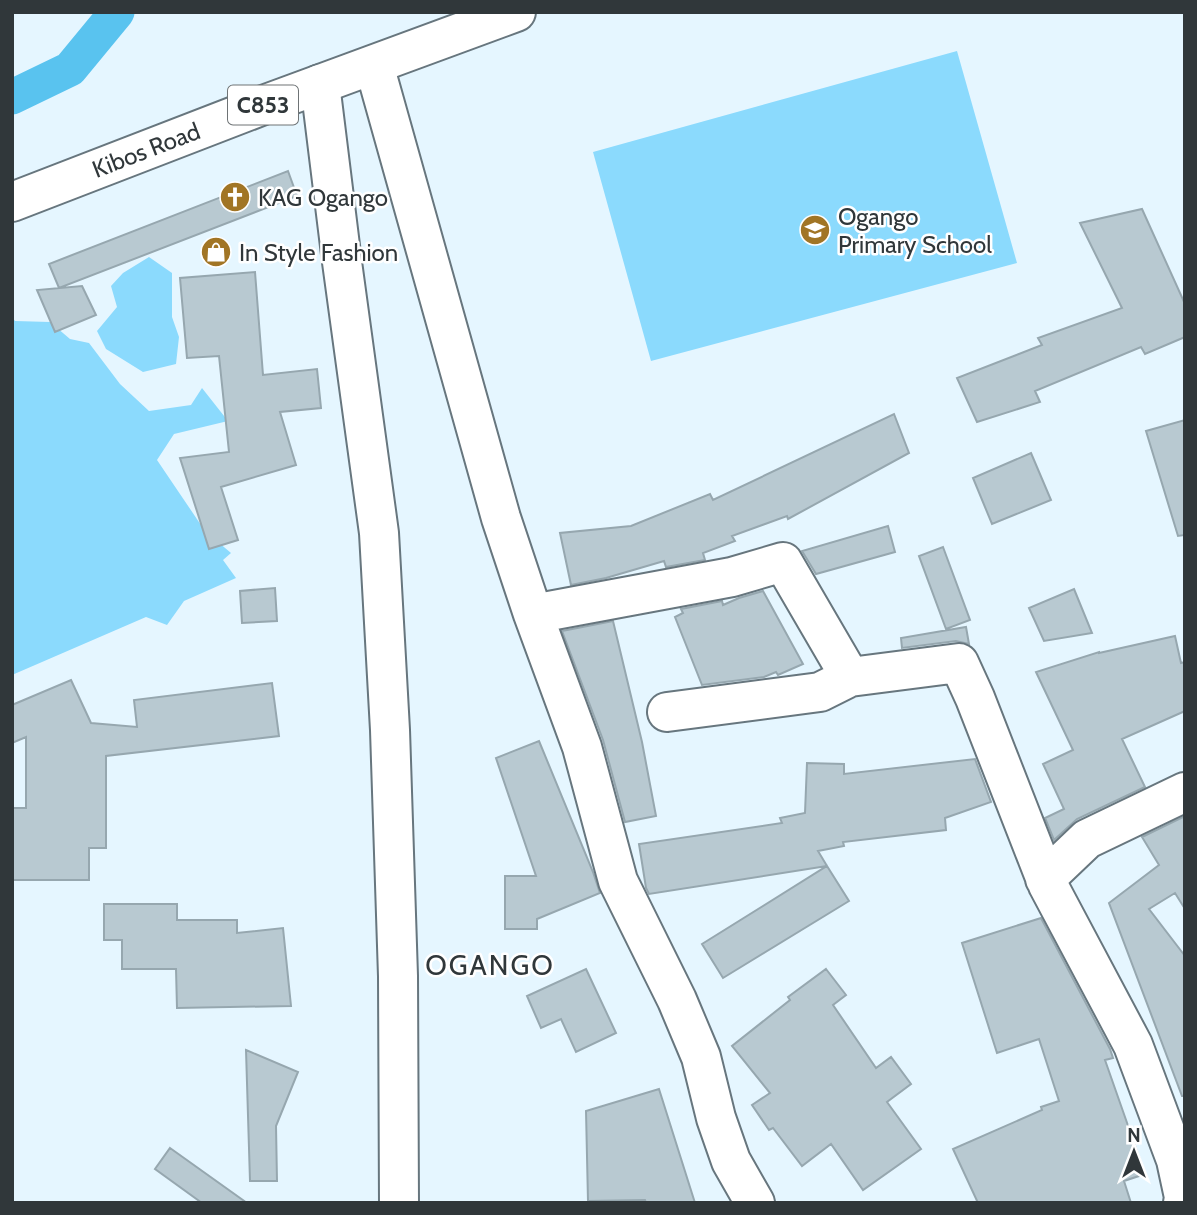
<svg xmlns="http://www.w3.org/2000/svg" width="1197" height="1215" font-family="Cabin,sans-serif">
	<style>
		.green { fill: #8bdafd }
		.lines { fill: none; stroke-linecap: round; stroke-linejoin: round }
		.canal { stroke: #59c3ef; stroke-width: 35 }
		.building { fill: #b8c9d1; stroke: #96a7af; stroke-width: 2 }
		.minor-casing { stroke: #67767e; stroke-width: 42 }
		.major-casing { stroke: #67767e; stroke-width: 42 }
		.minor { stroke: #fff; stroke-width: 38 }
		.major { stroke: #fff; stroke-width: 38 }
		.labels { text-anchor: middle; dominant-baseline: central; stroke-width: 5; stroke-linejoin: round; paint-order: stroke }
		.shield { fill: #fff; stroke: #6e7375; stroke-width: 2 }
		.shield-label { font-size: 23px; font-weight: bold; fill: #30373a }
		.street-label { font-size: 24px; fill: #30373a; stroke: #fff }
		.poi-label { font-size: 24px; fill: #30373a; stroke: #fff; text-anchor: start }
		.quarter-label { font-size: 28px; letter-spacing: 2px; fill: #30373a; stroke: #fff }
	</style>
	<rect width="100%" height="100%" fill="#e5f6ff"/>
	<path class="green" d="M957,51L1017,263L651,361L593,152Z
		M149,257L172,273V317L179,337L176,364L143,372L106,349L97,331L117,307L111,286L123,273Z
		M12,317L15,321L50,322L70,339L89,343L120,384L149,411L191,405L202,388L228,421L174,434L157,460L205,531L231,553L223,560L236,578L184,601L167,625L146,617L12,675Z"/>
	<g class="lines">
		<path class="canal" d="M12,97L70,69L117,12"/>
	</g>
	<path class="building" d="M288,171L297,196L59,288L49,264Z
		M1142,209L1185,304V337L1145,354L1141,347L1035,391L1040,402L977,422L957,378L1042,345L1038,338L1122,308L1080,223Z
		M255,272L263,375L317,369L321,408L280,412L296,465L221,487L238,540L209,549L180,458L229,452L219,356L187,358L180,278Z
		M82,286L96,315L55,332L37,290Z
		M894,414L909,453L788,519L787,516L732,536L735,541L703,553L705,560L666,567L664,561L606,578L571,585L560,533L631,526L710,494L713,500Z
		M1185,420V535L1178,536L1146,431Z
		M1031,453L1051,500L992,524L973,478Z
		M888,526L895,552L816,574L802,551Z
		M943,547L970,620L946,629L919,556Z
		M275,588L277,621L242,623L240,591Z
		M1074,589L1092,633L1044,641L1029,608Z
		M763,591L803,664L778,675L776,672L764,677L702,685L675,617L683,613L681,609L722,601L723,605L739,598Z
		M613,621L642,742L656,816L625,822L603,740L562,631Z
		M966,627L969,644L956,641L902,648L901,638Z
		M1175,636L1181,663L1185,662V711L1122,739L1145,787L1077,819L1054,840L1045,818L1064,809L1043,764L1073,750L1036,672L1099,652V653Z
		M71,680L91,723L137,727L134,700L272,683L279,736L106,756V848H89V880H12V808H26V737L12,743V705Z
		M539,741L593,872L600,893L537,919V929H505V876H536L496,758Z
		M975,759L991,802L945,818L946,830L843,842L844,846L818,851L827,866L649,894L646,888L639,844L782,823L780,818L805,813L807,763L844,764V774Z
		M1185,816V909L1175,893L1149,909L1185,956V1096H1182L1109,903L1159,865L1142,837Z
		M827,866L849,901L723,978L702,944Z
		M104,904H177V920H237V933L283,928L291,1006L177,1008L176,969H122V940H104Z
		M1041,918L1110,1049L1113,1058L1105,1060L1145,1174L1124,1181L1131,1203H978L953,1149L1042,1110L1041,1107L1059,1101L1039,1039L997,1053L962,943Z
		M586,969L616,1033L576,1052L561,1019L541,1028L527,996Z
		M826,969L846,995L833,1005L876,1068L891,1057L911,1084L887,1102L921,1149L863,1190L831,1144L802,1166L773,1128L769,1130L752,1105L770,1093L732,1046L790,1000L788,997Z
		M246,1050L298,1072L276,1126L277,1181H250Z
		M659,1089L695,1203H646L645,1200L588,1201L586,1111Z
		M170,1148L247,1203H202L155,1169Z"/>
	<g class="lines">
		<g class="minor-casing">
			<path id="minor" d="M374,65L501,518L533,614L582,747L618,881L677,1000L701,1057L716,1118L731,1161L755,1203
				M320,84L342,262L379,533L390,730L398,976L399,1203
				M533,614L732,577L783,562L850,677
				M667,712L820,692L850,677L959,663L975,698L1048,885L1133,1045L1176,1160L1184,1197L1183,1203
				M1045,879L1087,839L1185,792"/>
		</g>
		<g class="major-casing">
			<path id="major" d="M12,202L266,104L516,12"/>
		</g>
		<use href="#minor" class="minor"/>
		<use href="#major" class="major"/>
	</g>
	<defs>
		<g id="church-disc" transform="scale(1.575)"><circle r="9.5" fill="#a17525" stroke="#fff"/><path d="M-1.2-6h2.4v3.5h3.3v2.4h-3.3V6h-2.4V-.1h-3.3v-2.4h3.3Z" fill="#fff"/></g>
		<g id="school-disc" transform="scale(1.575)"><circle r="9.5" fill="#a17525" stroke="#fff"/><path d="M0-5L7-2L0 1L-7-2ZM-4 1L0 2.5L4 1V4Q0 6-4 4Z" fill="#fff"/></g>
		<g id="shop-disc" transform="scale(1.575)"><circle r="9.5" fill="#a17525" stroke="#fff"/><path d="M-5-2.5h2.3a2.7 3.5 0 0 1 5.4 0H5L5.5 6h-11ZM-1.5-2.5h3a1.5 2.3 0 0 0-3 0Z" fill="#fff"/></g>
	</defs>
	<g fill-rule="evenodd">
		<use href="#church-disc" x="235" y="197"/>
		<use href="#school-disc" x="815" y="230"/>
		<use href="#shop-disc" x="216" y="252"/>
	</g>
	<g class="labels">
		<rect class="shield" x="228" y="85.5" width="70" height="39" rx="5"/>
		<g class="shield-label">
			<text x="263" y="105">C853</text>
		</g>
		<g class="street-label">
			<text transform="translate(146 150) rotate(-21)">Kibos Road</text>
		</g>
		<g class="poi-label">
			<text x="258" y="197">KAG Ogango</text>
			<text x="838" y="216">Ogango<tspan x="838" dy="28">Primary School</tspan></text>
			<text x="239" y="252">In Style Fashion</text>
		</g>
		<g class="quarter-label">
			<text x="490" y="965">OGANGO</text>
		</g>
	</g>
	<rect width="1197" height="1215" fill="none" stroke="#30373a" stroke-width="28"/>
	<g transform="translate(1134 1152)" stroke="#ffffff" stroke-width="5" paint-order="stroke">
	<path d="M0-5L12 26L0 18L-12 26Z" fill="#30373a"/>
	<text y="-10" font-size="19" font-weight="bold" text-anchor="middle" fill="#30373a">N</text>
	</g>
</svg>
